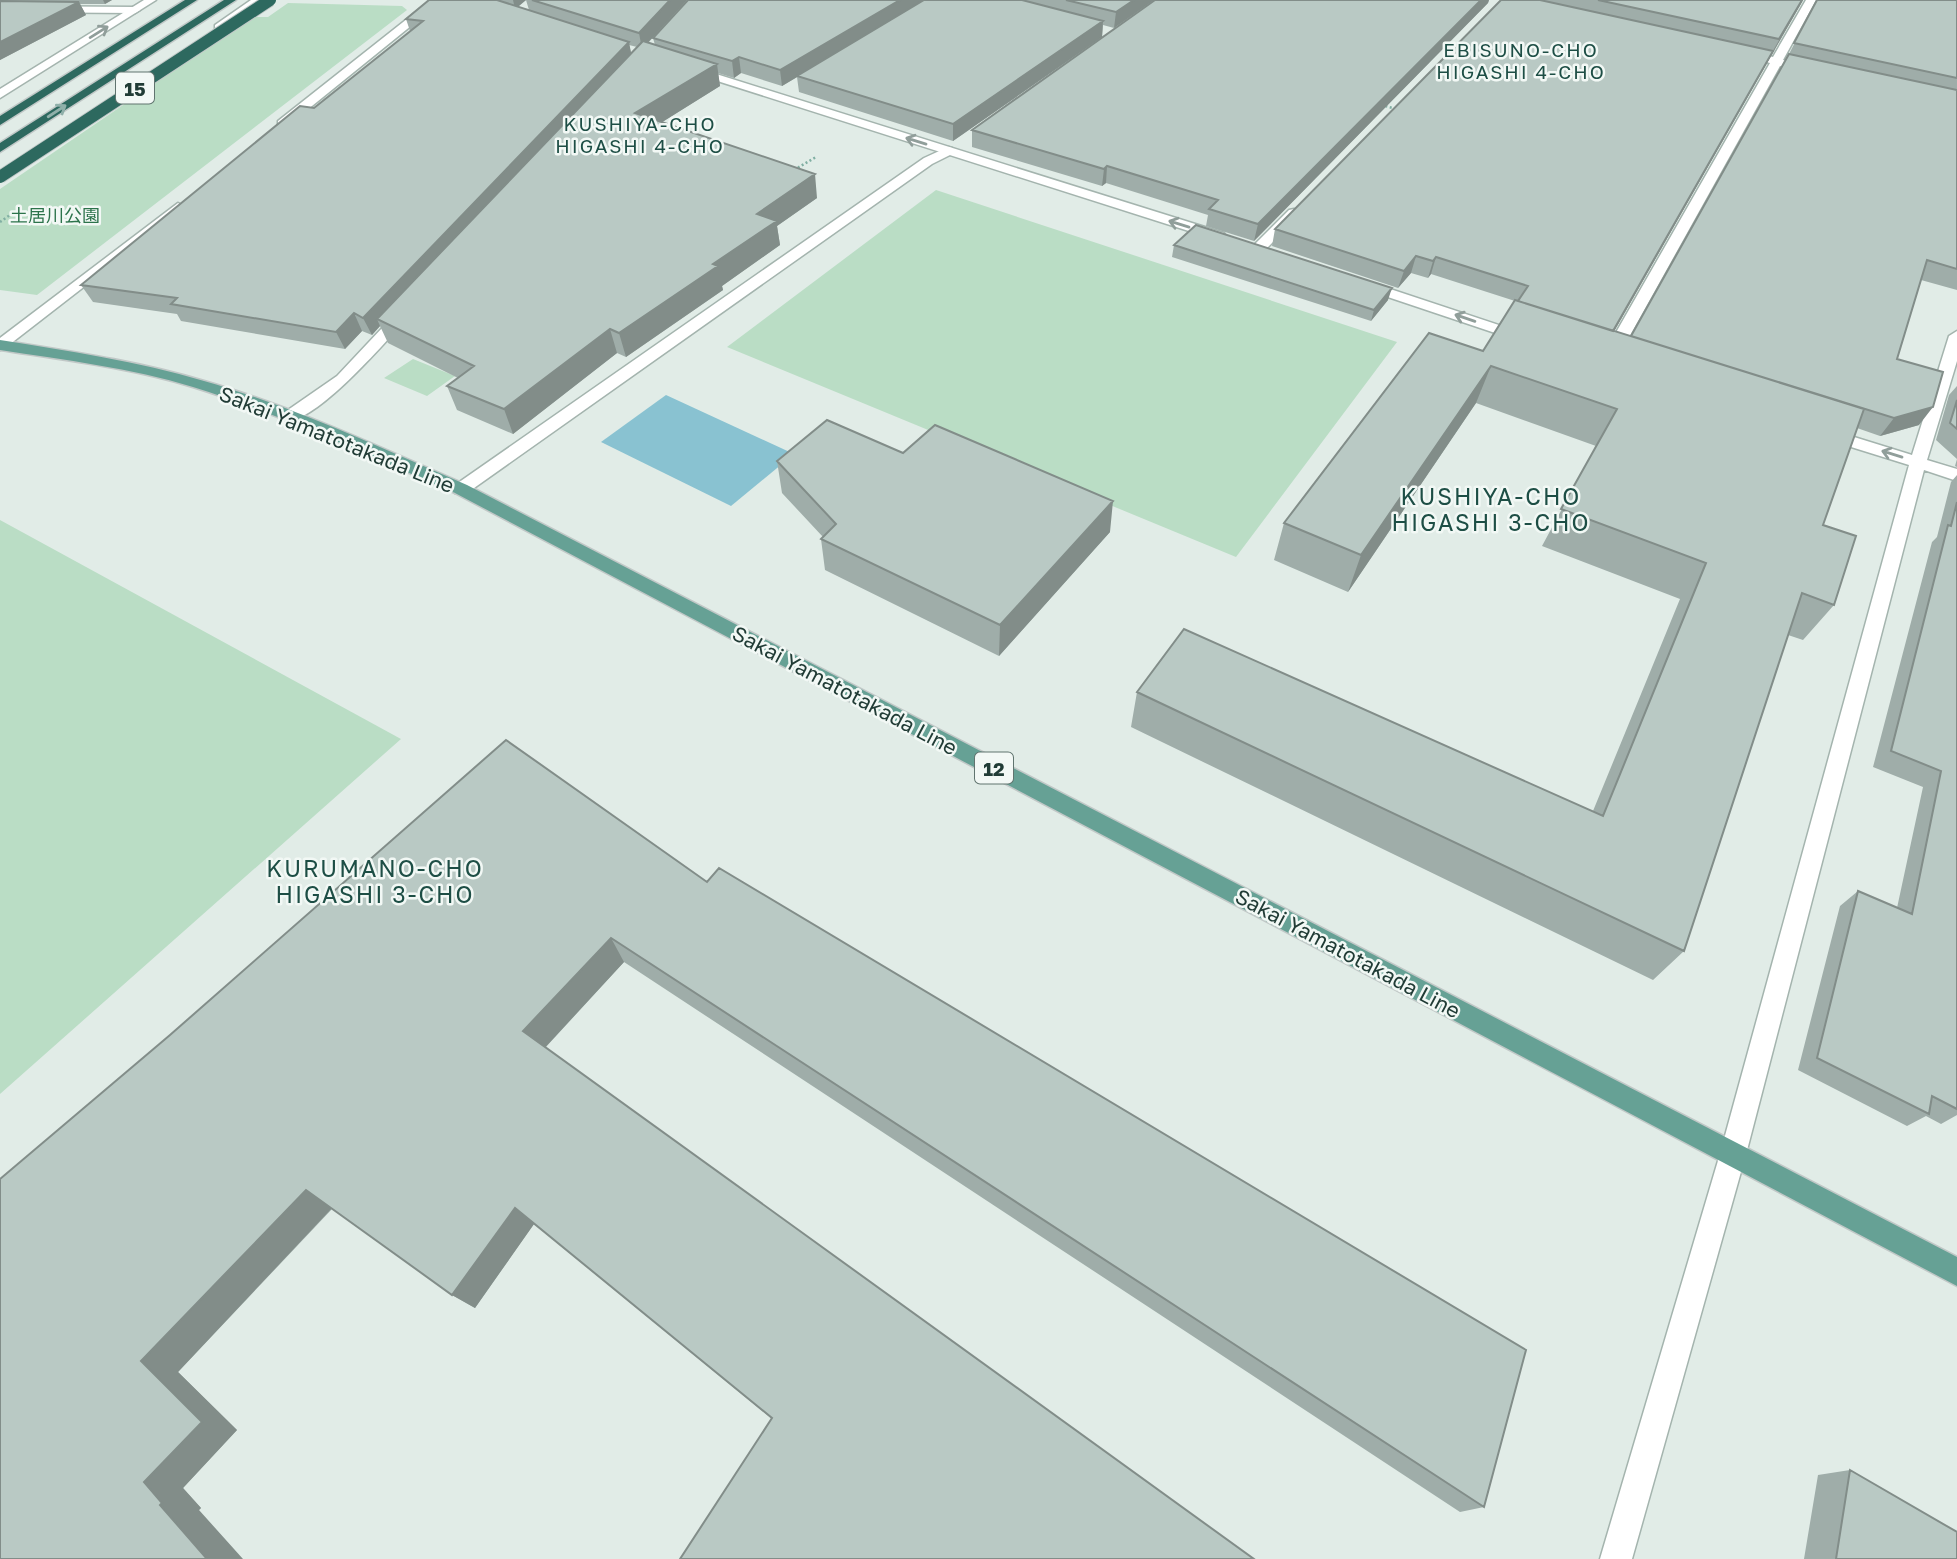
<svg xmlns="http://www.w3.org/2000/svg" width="1957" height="1559" font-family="'Golos Text','Noto Sans JP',sans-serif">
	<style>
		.green { fill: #baddc5 }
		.water { fill: #89c2d1 }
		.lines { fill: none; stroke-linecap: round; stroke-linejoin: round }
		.service-casing { stroke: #a4b4ae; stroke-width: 3 }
		.minor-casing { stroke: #a4b4ae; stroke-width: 3 }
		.tertiary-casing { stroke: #a4b4ae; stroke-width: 3 }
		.primary-casing { stroke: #c1c8c7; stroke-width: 3 }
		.motorway-casing { stroke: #c1c8c7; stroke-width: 3 }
		.path { stroke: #81afa3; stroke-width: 2.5; stroke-dasharray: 2 2.5; stroke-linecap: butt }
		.service { fill: #fff; fill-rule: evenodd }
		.minor { fill: #fff; fill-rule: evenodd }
		.tertiary { fill: #fff; fill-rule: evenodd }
		.primary { fill: #66a195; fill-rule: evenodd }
		.motorway { fill: #2d695f; fill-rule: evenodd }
		.motorway-bridge-casing { stroke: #c1c8c7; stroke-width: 14; stroke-linecap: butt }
		.motorway-bridge { stroke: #2d695f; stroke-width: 12 }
		.wall { fill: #9fada9; fill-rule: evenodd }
		.shaded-wall { fill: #828d89 }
		.building { fill: #b9c9c4; stroke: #828d89; stroke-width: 2 }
		.oneway { stroke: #909e9a }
		.oneway2 { stroke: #90b0aa }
		.labels { text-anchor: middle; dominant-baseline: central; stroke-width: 5; stroke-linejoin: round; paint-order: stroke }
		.far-park-label { font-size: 18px; fill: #2c734b; stroke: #f2f8f5 }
		.far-neighbourhood-label { font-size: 19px; letter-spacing: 2px; fill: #1d4e45; stroke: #f2f8f5 }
		.shield { fill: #f2f8f5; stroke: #60746f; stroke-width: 2 }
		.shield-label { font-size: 19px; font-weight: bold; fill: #213c36 }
		.street-label { font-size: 21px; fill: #213c36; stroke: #f2f8f5 }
		.neighbourhood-label { font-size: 23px; letter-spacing: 2px; fill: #1d4e45; stroke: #f2f8f5 }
	</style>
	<rect width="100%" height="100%" fill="#e1ece7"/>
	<path class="green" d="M288,3L402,6L407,10L37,295L0,290V189L252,17H268Z
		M936,190L1397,342L1236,557L727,347Z
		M413,359L455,376L427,396L384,378Z
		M0,520L401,739L0,1094Z"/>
	<path class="water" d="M666,395L794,454L731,506L601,442Z"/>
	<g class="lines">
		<g class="service-casing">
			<path id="service" d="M948,147L952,148V154L932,164L467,493H455L452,489L455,485L924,158Z"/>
		</g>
		<g class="minor-casing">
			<path id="minor" d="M431,0H443L286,127H278V121Z
				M1806,0H1816L1783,60L1816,69L1810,72L1780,66L1618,357L1610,362L1605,360L1602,357L1770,63L1736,54L1742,51L1773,57Z
				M0,6L135,7L140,10L135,13L0,12Z
				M689,68H697L1224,233L1226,236L1219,240L1214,239L689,72Z
				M178,203L185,207L183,210L5,348L0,350V338Z
				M1294,209L1299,210V216L1263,252H1253V246L1289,210Z
				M1366,281L1529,335L1532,338L1529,341H1519L1361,288L1359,285L1361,282Z
				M404,309L409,310L411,313L409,316C390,337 313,427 285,420L283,416L285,412L337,376L399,310Z
				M1957,331V361L1927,460L1957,469V481L1924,470L1746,1154L1632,1559H1600L1720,1154L1909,465L1819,437L1817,433L1825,428L1912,455L1949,336Z"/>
		</g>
		<g class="tertiary-casing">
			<path id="tertiary" d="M144,0H156L0,98V89Z
				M251,0H263L223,29H215V25Z"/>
		</g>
		<g class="primary-casing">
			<path id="primary" d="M0,340C68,351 138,361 204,381C295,407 381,448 467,485L1957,1257V1286L455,493C369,456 283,415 193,387C131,368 65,360 0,350Z"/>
		</g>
		<g class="motorway-casing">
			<path id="motorway" d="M185,0H197L0,125V116Z
				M224,0H236L0,152V143Z"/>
		</g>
		<path class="path" d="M1381,105L1397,109
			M794,170L816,157
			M0,222L10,215"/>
		<use href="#service" class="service"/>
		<use href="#minor" class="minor"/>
		<use href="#tertiary" class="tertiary"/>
		<use href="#primary" class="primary"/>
		<use href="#motorway" class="motorway"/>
		<g class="motorway-bridge-casing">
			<path id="motorway-bridge" d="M0,177L270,0"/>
		</g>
		<use href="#motorway-bridge" class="motorway-bridge"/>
	</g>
	<path class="wall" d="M0,0H112L105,4H80L86,15L0,60Z
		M429,0H526L518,7L529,10L526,0H687L648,43L655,45L653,38L688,0H1154L1114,28L1103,25L1102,37L953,141L799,92L797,77L782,86L741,73L734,78L718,73L720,86L662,122L817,198L777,226L780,245L722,286L723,290L626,357L617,353L513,434L457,410L447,386L458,378L388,343L380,326L372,335L362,331L345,349L181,321L177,314L93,302L81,285L314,108L410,31L406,19ZM629,45L637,47L631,53Z
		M1155,0H1489L1488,3L1254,241L1206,226L1208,215L1106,183L1102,186L972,147V130Z
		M1501,0H1803L1614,331L1631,336L1789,54L1817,0H1957V290L1921,280L1897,359L1919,425L1880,436L1857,428L1823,525L1834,605L1803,640L1788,635L1684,951L1653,980L1131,727L1137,692L1593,811L1680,599L1542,546L1596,446L1476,403L1348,592L1274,560L1284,523L1483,351L1515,301L1431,274L1428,278L1411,273L1398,288L1272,246L1275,229Z
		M1174,245L1388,300L1371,321L1172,257Z
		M1957,386V467L1955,466L1957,459L1936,440L1949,395Z
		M903,453L1110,532L999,656L825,570L821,539L823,537L782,493L777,461Z
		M1957,475V1115L1941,1124L1926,1116L1907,1126L1798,1070L1840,906L1858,891L1897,908L1923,787L1873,767L1932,542L1937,537L1951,482Z
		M707,882L1484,1507L1460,1512L624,962L545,1048L1254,1559L772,1419L534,1224L475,1308L452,1295L332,1209L178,1372L237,1430L183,1488L201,1508L199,1510L0,1559V1179Z
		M1850,1470L1957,1559H1804L1818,1475Z"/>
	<path class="shaded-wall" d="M103,0H112L105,4Z
		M513,0H526L515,9Z
		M670,0H687L642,49L639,33Z
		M900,0H927L782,86L780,70Z
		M1134,0H1154L1114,28L1116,12Z
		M1481,0H1489L1488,3L1254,241L1258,224Z
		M1802,0H1803L1600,356L1608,339Z
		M79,2L86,15L0,60V42Z
		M1103,21L1102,37L953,141V124Z
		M629,42L632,58L377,319L380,326L372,335L363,318Z
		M739,57L741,73L734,78L732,61Z
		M717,64L720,86L640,136L635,113Z
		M1107,166L1106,183L1102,186L1104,169Z
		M815,174L817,198L777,226L780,245L722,286L723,290L626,357L619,333L713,264L757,214Z
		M1416,256L1411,273L1398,288L1404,271Z
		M1436,257L1431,274L1428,278L1433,261Z
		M1392,288L1388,300L1371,321L1374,310Z
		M354,313L362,331L345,349L336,332Z
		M610,329L617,353L513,434L504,409Z
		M1491,366L1476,403L1348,592L1361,555Z
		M1933,407L1919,425L1880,436L1894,418Z
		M1113,501L1110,532L999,656L1000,625Z
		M611,938L624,962L540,1053L523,1031Z
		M306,1190L333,1207L178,1372L237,1430L183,1488L201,1508L199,1510L243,1559H207L160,1505L144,1482L141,1361Z
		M515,1208L534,1224L475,1308L452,1295Z"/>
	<path class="building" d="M429,0H497L629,42L363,318L354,313L336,332L171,304L177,298L81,285L300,106L314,108L423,21L406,19Z
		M532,0H670L639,33Z
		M688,0H900L780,70L739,57L732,61L653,38Z
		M924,0H1022L1103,21L953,124L797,76Z
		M1066,0H1134L1116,12Z
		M1155,0H1481L1258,224L1209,209L1218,200L1107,166L1104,169L972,130Z
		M1501,0H1540L1773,51L1613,331L1518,301L1528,286L1436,257L1433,261L1416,256L1404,271L1275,229Z
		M1598,0H1802L1779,39Z
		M1817,0H1957V78L1794,43Z
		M0,1L79,2L0,42Z
		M643,41L717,64L635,113L815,174L757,214L777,221L713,264L718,266L619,333L610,329L504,409L447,386L474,366L377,319Z
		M1789,54L1957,90V269L1927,260L1897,359L1943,372L1933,407L1894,418L1631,336Z
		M1196,225L1392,288L1374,310L1174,245Z
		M1515,300L1864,409L1823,525L1856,536L1834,605L1802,593L1684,951L1137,692L1184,629L1603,816L1706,563L1561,509L1617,409L1491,366L1361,555L1284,523L1429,333L1483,351Z
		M1957,400V429L1950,423Z
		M827,420L903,453L935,425L1113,501L1000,625L821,539L836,524L777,461Z
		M1957,502V1109L1932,1096L1929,1114L1817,1058L1858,891L1912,914L1941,771L1891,751L1948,525L1951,526Z
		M506,740L707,882L719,868L1526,1350L1484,1507L611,938L523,1031L1254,1559H680L772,1418L515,1208L452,1295L306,1190L141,1361L202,1422L144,1482L162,1503L160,1505L207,1559H0V1179L170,1035Z
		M1850,1470L1957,1532V1559H1836Z"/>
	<defs><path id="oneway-shaft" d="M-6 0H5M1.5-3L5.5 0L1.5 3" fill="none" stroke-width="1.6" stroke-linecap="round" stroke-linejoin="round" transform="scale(1.75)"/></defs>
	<g class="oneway">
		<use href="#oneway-shaft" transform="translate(99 32) rotate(-32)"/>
		<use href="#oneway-shaft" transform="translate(916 141) rotate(-163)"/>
		<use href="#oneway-shaft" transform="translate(1179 224) rotate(-163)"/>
		<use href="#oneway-shaft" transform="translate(1465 318) rotate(-161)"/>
		<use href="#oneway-shaft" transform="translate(1892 454) rotate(-163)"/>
	</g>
	<use class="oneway2" href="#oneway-shaft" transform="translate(57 111) rotate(-33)"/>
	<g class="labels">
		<g class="far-park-label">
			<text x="55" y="215">土居川公園</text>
		</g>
		<g class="far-neighbourhood-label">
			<text x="1521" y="49">EBISUNO-CHO<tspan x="1521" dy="22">HIGASHI 4-CHO</tspan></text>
			<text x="640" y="123">KUSHIYA-CHO<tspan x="640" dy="22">HIGASHI 4-CHO</tspan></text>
		</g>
		<g class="shield">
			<rect x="116" y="72.5" width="38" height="31" rx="5"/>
			<rect x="975" y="752.5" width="38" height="31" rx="5"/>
		</g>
		<g class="shield-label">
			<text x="135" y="88">15</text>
			<text x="994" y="768">12</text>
		</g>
		<g class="street-label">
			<text transform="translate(337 439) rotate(22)">Sakai Yamatotakada Line</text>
			<text transform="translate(845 690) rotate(28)">Sakai Yamatotakada Line</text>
			<text transform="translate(1348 953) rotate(28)">Sakai Yamatotakada Line</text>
		</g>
		<g class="neighbourhood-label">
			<text x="1491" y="496">KUSHIYA-CHO<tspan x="1491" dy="26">HIGASHI 3-CHO</tspan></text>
			<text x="375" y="868">KURUMANO-CHO<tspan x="375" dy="26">HIGASHI 3-CHO</tspan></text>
		</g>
	</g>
</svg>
